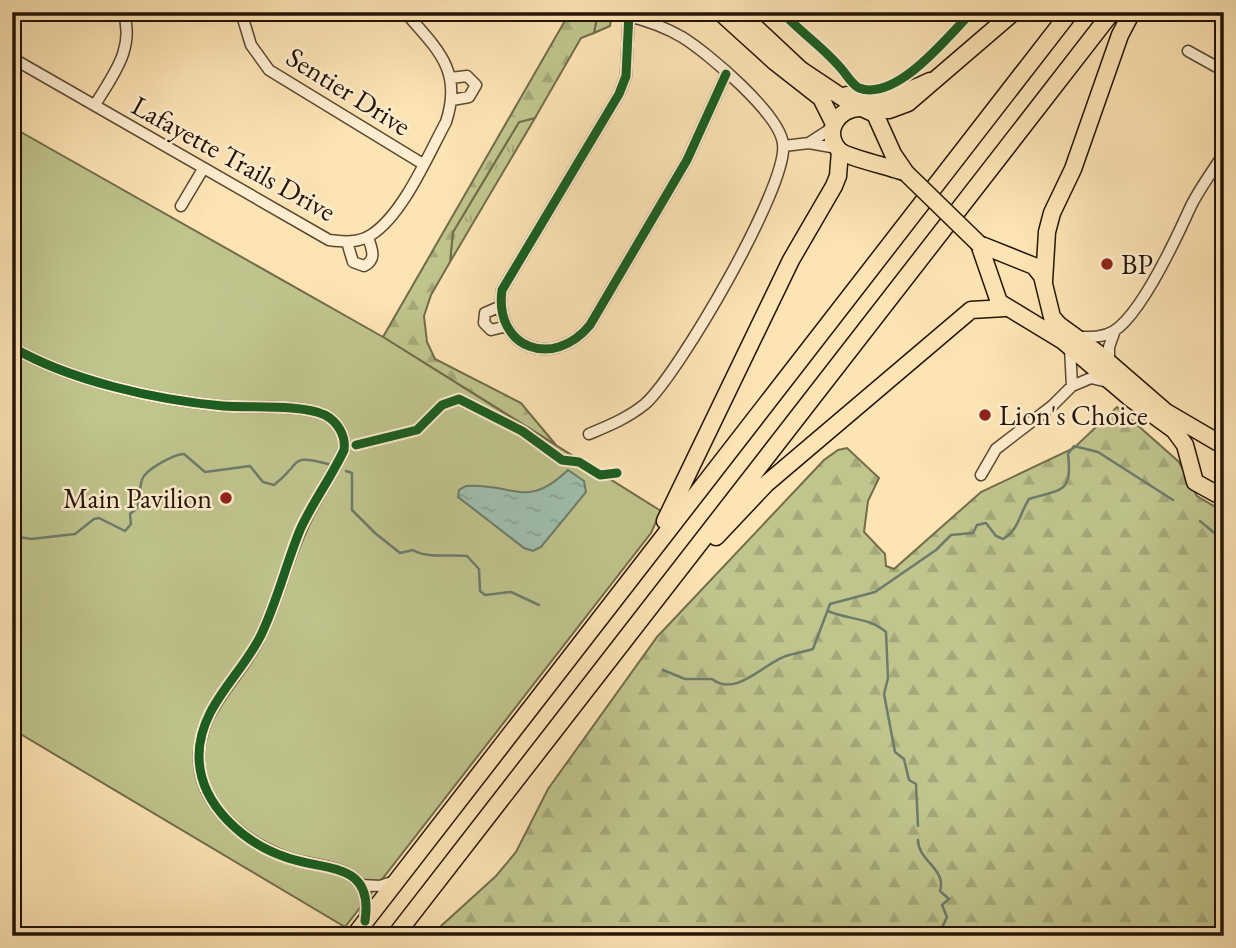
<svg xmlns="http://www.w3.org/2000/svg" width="1236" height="948" font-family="'EB Garamond',serif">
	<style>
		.grass { fill: url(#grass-tufts); stroke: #726c49; stroke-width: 2 }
		.forest { fill: url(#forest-firs); stroke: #726c49; stroke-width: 2 }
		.park { fill: #c0c48d; stroke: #726c49; stroke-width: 2 }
		.water { fill: url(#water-ripples); stroke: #6d7b6a; stroke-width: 2 }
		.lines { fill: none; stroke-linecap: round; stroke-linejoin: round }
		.stream { stroke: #6d7b6a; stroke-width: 2.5 }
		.minor-casing { stroke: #5a4831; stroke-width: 13 }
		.primary-casing { stroke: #231405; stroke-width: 19 }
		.trunk-casing { stroke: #231405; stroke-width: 19 }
		.minor { stroke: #feedcf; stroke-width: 10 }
		.primary { stroke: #fde4b5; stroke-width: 16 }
		.trunk { stroke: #fde4b5; stroke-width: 16 }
		.primary-bridge-casing { stroke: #231405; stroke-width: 19; stroke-linecap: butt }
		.primary-bridge { stroke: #fde4b5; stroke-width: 16 }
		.cycleway-casing { stroke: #feedcf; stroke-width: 13 }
		.cycleway { stroke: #1b5e20; stroke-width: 9 }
		.poi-dot { fill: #8f2418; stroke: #feedcf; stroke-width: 2.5 }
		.labels { text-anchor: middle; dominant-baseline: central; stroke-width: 5; stroke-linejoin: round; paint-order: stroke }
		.street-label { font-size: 28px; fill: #231405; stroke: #feedcf }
		.poi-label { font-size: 28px; fill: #231405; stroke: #feedcf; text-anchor: start }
	</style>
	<defs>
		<pattern id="grass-tufts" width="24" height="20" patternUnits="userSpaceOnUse" patternTransform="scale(1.75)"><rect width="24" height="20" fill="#c0c48d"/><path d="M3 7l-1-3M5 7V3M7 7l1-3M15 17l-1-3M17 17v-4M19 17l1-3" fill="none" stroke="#a5a878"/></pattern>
		<pattern id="forest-firs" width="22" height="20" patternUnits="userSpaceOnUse" patternTransform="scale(1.75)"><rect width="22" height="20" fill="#c0c48d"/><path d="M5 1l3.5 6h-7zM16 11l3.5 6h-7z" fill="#a5a878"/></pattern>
		<pattern id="water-ripples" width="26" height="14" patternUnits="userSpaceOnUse" patternTransform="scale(1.75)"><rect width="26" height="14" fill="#9fbfae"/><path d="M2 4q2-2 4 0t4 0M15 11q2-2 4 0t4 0" fill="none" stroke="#89a394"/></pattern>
	</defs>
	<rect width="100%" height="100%" fill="#fde4b5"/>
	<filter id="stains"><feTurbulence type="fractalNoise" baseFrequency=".00286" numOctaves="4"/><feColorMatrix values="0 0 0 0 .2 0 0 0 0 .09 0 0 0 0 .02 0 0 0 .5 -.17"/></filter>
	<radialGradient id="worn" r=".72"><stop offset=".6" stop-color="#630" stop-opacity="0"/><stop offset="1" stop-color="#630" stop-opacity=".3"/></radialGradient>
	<path class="grass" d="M598,12H612L610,26L594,33Z
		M535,118L450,262L453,232L519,122Z"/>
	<path class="forest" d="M570,12H598L594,33L581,38L535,118L519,122L453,232L450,262L431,295L424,316L427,342L435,359L521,403L556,445L383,337Z
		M1117,407L1179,462L1197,496L1224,512V936H430L496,876L516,852L548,789L657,637L824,460L838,450L847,448L879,478L868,501L864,532L885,554L886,566L894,569L981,492L1074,448Z"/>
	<path class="park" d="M12,127L383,337L661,511L651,533L345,927L12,729Z"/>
	<path class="water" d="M568,470L584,481L586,492L541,547L533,551L524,548L458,497L459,490L466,486C514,483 526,510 568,470Z"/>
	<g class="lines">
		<path class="stream" d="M346,471L352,473V510L375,533L400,553L413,550C428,559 449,554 467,556L479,569L480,591L485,595L511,592L539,605
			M1200,521L1224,541
			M12,536L31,539L75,534L94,519L99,518L125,531L131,524L130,514L137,508C140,499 139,489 142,480C145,469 175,454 184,454L205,472L250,466L263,482L274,485C304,462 287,453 332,465
			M828,611C848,620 869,617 886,632L888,678L884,694L895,752L904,759L909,780L916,784L918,826
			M663,670L685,679H712C736,698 764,663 786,656C795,653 804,652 813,649L830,604L875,592L936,550L951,535L973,533L977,525L986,523L996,536L1003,539C1018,531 1020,513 1029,499C1061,489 1073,494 1068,454L1074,446L1098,452L1173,500
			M918,840C918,861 947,869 940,891L949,899L942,905L947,917L938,936"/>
		<g class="minor-casing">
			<path id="minor" d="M241,12L251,45L269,70L423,164
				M629,12L626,76L619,94L502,290C494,348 553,370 590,325L687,160L726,74
				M1188,51L1224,71
				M12,58L329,240C344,242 358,243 371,235C403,215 428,155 446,122C463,70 437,49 405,12
				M451,78L467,76L476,85L469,97L452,100
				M95,105C112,76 136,48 123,12
				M809,143L832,128
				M784,146L809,143L837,148
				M181,206L203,169
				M347,242L353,262L364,266C378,259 371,248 368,237
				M501,306L485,313L484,323L491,330L507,326
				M1077,337C1090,337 1102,338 1114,331C1142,313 1176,239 1190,208C1199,189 1213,171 1224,153
				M12,347C70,381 157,400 223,406C250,408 301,404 325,415C338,422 346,436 344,450C331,478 312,503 301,530C285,565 277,604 259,639C239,679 201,707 199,754C197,804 244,842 286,857C322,870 374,861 365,919
				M1070,348L1072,386
				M1109,362V347L1115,330
				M589,434C608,426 628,418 645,404C678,375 789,185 783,144C780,114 708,53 682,37C665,27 648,21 628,16
				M981,475L996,449L1052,406L1072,386L1091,378L1108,382
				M361,885L380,886L395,881"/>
		</g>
		<g class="primary-casing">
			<path id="primary" d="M720,12L775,62L821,98L834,124
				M739,12L801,70L849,102L875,114L893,154L906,173
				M847,95C874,103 906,93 930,81
				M860,108C839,108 822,131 839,150C845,157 891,167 906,173
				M979,244L999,302L1063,341L1130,398L1174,430L1185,445L1195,482L1224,498
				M979,244L1034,266L1042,276L1052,317L1059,325L1099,354L1166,412L1224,446"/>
		</g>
		<g class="trunk-casing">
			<path id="trunk" d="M868,110H889L908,103L1014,12
				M1044,281L1047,232L1052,213L1073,169L1120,35L1132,12
				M665,521L791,260L834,186L838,176L840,151
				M716,537L766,484L971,310L1005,308
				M354,936L1070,12
				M395,936L1112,12"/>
		</g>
		<use href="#minor" class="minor"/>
		<use href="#primary" class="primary"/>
		<use href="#trunk" class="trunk"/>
		<g class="primary-bridge-casing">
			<path id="primary-bridge" d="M906,173L979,244"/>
		</g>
		<use href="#primary-bridge" class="primary-bridge"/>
		<g class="cycleway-casing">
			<path id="cycleway" d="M629,12L626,76L619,94L502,290C494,348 553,370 590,325L687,160L726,74
				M782,12C802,34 826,49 844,72C848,77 853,85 859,88C897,102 948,36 972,12
				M12,347C70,381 157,400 223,406C250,408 301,404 325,415C338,422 346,436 344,450C331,478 312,503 300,530C286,564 277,602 261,635C241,676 199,707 199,756C199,805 245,844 288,858C327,871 374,862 365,921
				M356,445L417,430L442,405L459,399L522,431L562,460L579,462L600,475L617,473"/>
		</g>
		<use href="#cycleway" class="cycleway"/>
	</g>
	<g class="poi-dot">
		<circle cx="1107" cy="264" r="7"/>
		<circle cx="985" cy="415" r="7"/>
		<circle cx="226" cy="498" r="7"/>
	</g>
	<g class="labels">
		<g class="street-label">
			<text transform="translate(349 91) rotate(32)">Sentier Drive</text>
			<text transform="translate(234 158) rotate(29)">Lafayette Trails Drive</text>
		</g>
		<g class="poi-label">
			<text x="1121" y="264">BP</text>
			<text x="999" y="415">Lion's Choice</text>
			<text x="212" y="498" text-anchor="end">Main Pavilion</text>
		</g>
	</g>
	<rect width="1236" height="948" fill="none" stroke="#fde4b5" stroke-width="42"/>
	<rect x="14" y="14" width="1208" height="920" fill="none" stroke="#231405" stroke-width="3.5"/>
	<rect x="21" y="21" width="1194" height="906" fill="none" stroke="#231405" stroke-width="2"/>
	<rect width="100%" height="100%" filter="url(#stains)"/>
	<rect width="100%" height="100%" fill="url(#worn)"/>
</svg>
